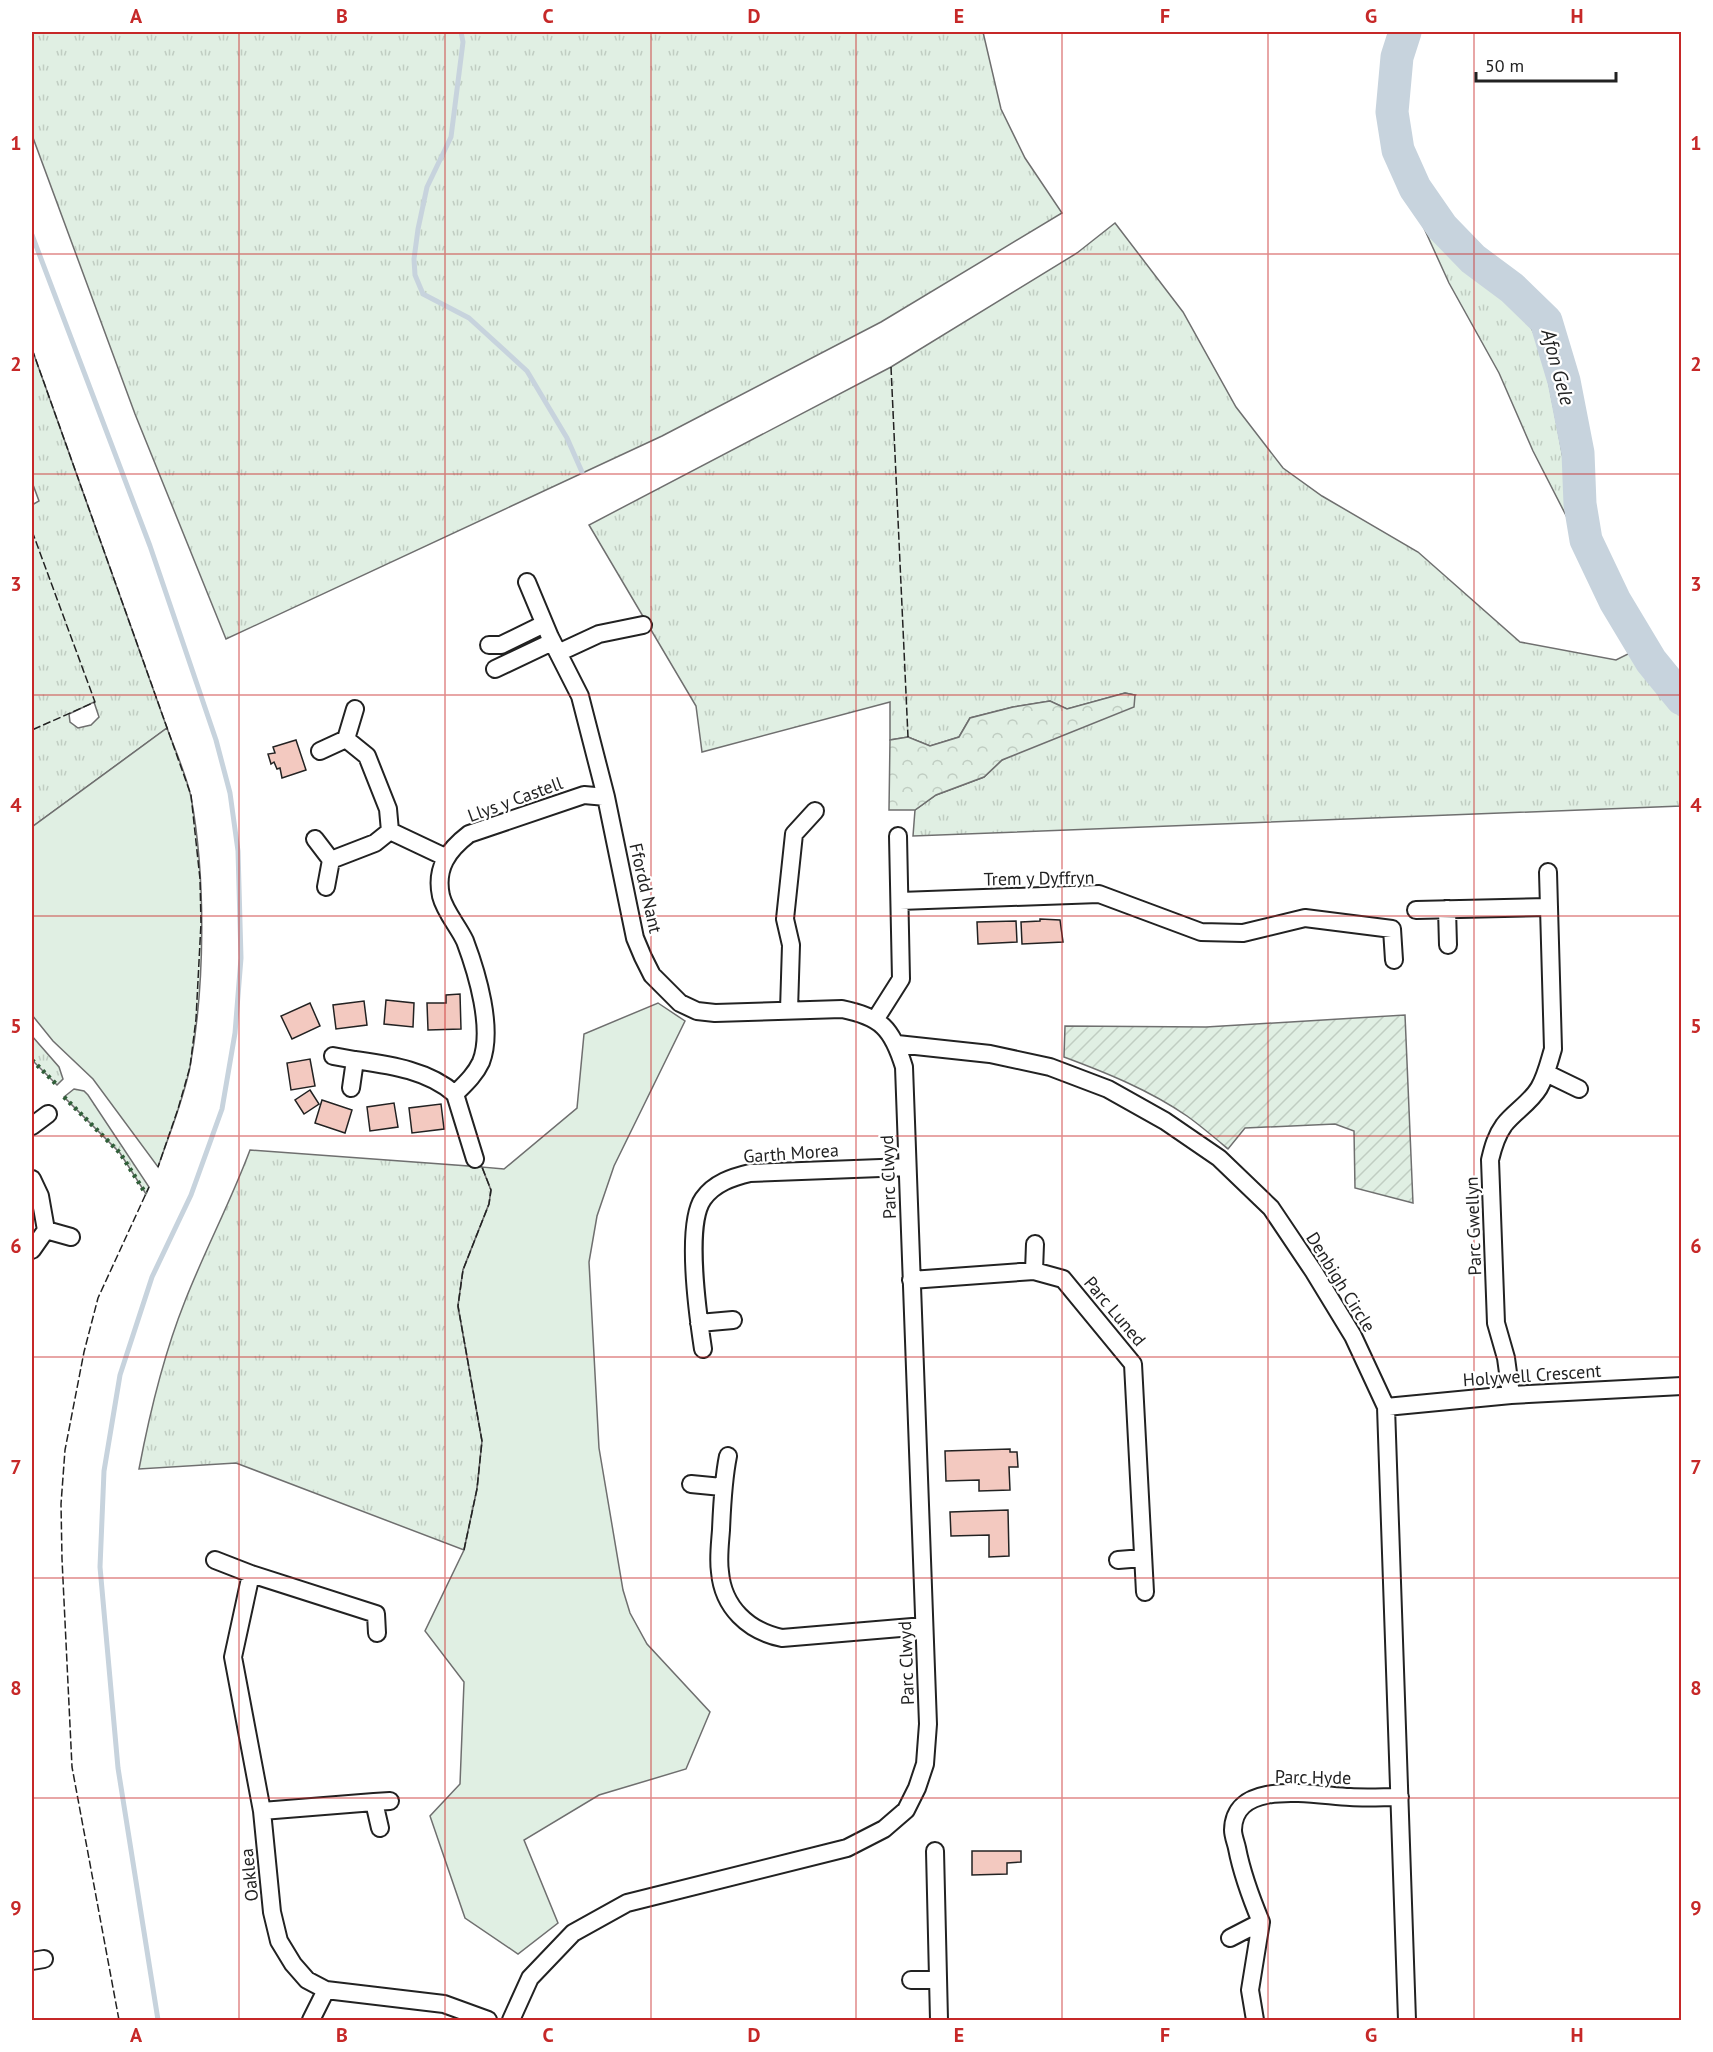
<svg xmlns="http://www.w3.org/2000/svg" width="1713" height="2052" font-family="'PT Sans',sans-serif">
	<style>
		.grass { fill: url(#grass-tufts); stroke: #6f6f6f; stroke-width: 1.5; fill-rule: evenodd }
		.forest { fill: url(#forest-crowns); stroke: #6f6f6f; stroke-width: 1.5 }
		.park { fill: #e0efe3; stroke: #6f6f6f; stroke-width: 1.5 }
		.garden { fill: url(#garden-furrows); stroke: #6f6f6f; stroke-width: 1.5 }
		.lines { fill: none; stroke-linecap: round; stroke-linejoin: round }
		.stream { stroke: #c7d3dd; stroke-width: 5 }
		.river { stroke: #c7d3dd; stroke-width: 33 }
		.building { fill: #f3c9c0; stroke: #222; stroke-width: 1.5 }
		.street-casing { stroke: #222; stroke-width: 20 }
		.street { stroke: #fff; stroke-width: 16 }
		.hedge { stroke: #2f5e38; stroke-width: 4.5; stroke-dasharray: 3 4.5; stroke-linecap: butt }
		.fence { stroke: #222; stroke-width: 1.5; stroke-dasharray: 8 3; stroke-linecap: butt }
		.grid { fill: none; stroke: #c62828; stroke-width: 1.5; stroke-opacity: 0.55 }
		.labels { text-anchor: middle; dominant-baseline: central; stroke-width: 4.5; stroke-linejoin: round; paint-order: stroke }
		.street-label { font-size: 18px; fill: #222; stroke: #fff }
		.water-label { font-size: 20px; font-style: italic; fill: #222; stroke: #fff }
		.neatline { fill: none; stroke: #c62828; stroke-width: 2 }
		.grid-label { font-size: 20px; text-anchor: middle; font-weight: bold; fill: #c62828 }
	</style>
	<defs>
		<pattern id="grass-tufts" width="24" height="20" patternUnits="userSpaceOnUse" patternTransform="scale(1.5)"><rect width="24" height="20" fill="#e0efe3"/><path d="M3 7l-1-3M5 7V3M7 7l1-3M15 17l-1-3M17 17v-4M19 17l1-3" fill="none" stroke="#c0cdc2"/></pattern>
		<pattern id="forest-crowns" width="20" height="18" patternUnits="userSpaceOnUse" patternTransform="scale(1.5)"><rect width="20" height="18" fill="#e0efe3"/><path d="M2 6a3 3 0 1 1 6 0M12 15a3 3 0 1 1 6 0" fill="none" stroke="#c0cdc2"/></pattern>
		<pattern id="garden-furrows" width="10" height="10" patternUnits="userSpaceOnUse" patternTransform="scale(1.5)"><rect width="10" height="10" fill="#e0efe3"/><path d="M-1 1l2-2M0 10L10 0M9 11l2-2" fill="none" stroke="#c0cdc2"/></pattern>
	</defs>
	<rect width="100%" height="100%" fill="#fff"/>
	<path class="grass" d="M32,32H983L1001,109L1025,158L1062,213L881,322L662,436L226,639L135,414L32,135Z
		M1413,204C1428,225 1442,248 1462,264C1480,280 1505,291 1520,310C1542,338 1547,375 1554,409C1562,450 1569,490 1574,531L1533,451L1499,373L1449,283Z
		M1115,223L1183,312L1236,407L1283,468L1322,496L1418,552L1520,642L1616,660L1634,651L1658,690L1681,711V806L913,836L915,810L936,795L984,777L1002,760L1135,695L1125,693L1067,709L1050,701L1013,707L970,718L959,737L930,746L908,737L890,740V702L702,752L696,706L589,525L891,367L1077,253Z
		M32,349L167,728L32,827V505L39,501L32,482ZM94,702L99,717L91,725L78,728L70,722L69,714Z
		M32,1036L59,1067L63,1079L57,1085L32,1060Z
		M74,1089L84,1091L88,1095L149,1187L146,1194L120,1153L64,1097Z
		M250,1150L482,1167L491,1190L489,1204L463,1270L458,1306L482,1441L477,1489L464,1550L236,1463L139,1469C150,1411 163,1356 185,1301C205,1250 231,1201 250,1150Z"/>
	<path class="forest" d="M1125,693L1135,695L1134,707L1002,760L984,777L936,795L915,810H889L890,740L908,737L930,746L959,737L970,718L1013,707L1050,701L1067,709Z"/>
	<path class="park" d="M167,728C175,750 186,774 191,797C206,878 205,986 190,1067C183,1101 169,1135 158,1167L93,1079L53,1041L32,1015V827Z
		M658,1003L685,1021L614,1166L597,1216L589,1262L599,1448L623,1590L630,1613L647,1644L710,1712L686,1769L599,1795L524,1840L558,1923L518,1954L465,1918L430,1816L460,1784L464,1682L425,1631L464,1550L477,1489L482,1441L458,1306L463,1270L489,1204L491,1190L482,1167L504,1169L577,1108L584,1034Z"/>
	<path class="garden" d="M1405,1015L1413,1203L1355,1188L1354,1131L1335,1124L1245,1128L1228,1149C1215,1138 1201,1126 1187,1116C1149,1090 1107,1073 1064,1057L1065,1026L1206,1027Z"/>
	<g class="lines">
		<path class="stream" d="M461,32L463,42L451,137L427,187L418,229L414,259L415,275L423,294L469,318L527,371L567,438L582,472
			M32,235L150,546L216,740L230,793L238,851L241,958L235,1033L222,1109L191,1195L152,1277L120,1375L104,1471L100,1567L118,1768L158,2020"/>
		<path class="river" d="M1405,32L1397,57L1392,112L1398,150L1415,188L1442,227L1473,259L1512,288L1546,321L1564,381L1578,453L1580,504L1586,540L1615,601L1651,661L1682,699"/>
	</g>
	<path class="building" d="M296,740L306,770L282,778L280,768L277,769L274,762L271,764L268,754L275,753L273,747Z
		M1040,919L1060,920L1063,942L1022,944L1021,922L1040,921Z
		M1016,921L1017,942L978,944L977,922Z
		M460,994L461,1029L428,1030L427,1003H446V995Z
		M386,1000L414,1003L413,1027L384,1024Z
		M364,1001L367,1025L336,1029L333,1005Z
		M310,1003L320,1026L292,1039L281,1016Z
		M310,1059L315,1086L291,1090L287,1063Z
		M310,1090L319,1104L304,1114L295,1100Z
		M322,1100L352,1110L345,1133L315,1123Z
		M394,1103L398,1127L370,1131L367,1107Z
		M441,1104L444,1129L412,1133L409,1108Z
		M1010,1449V1452H1017L1018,1467H1009L1010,1490L979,1491V1480L946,1481L945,1451Z
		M1008,1510L1009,1556L989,1557V1535L951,1536L950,1512Z
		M972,1851H1021V1862L1007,1863V1874L972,1875Z"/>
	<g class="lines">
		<g class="street-casing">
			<path id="street" d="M489,645H501L544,624
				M558,653L599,634L643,625
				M495,669L552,642
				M355,709L346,739L367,756L388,809L390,831L445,857
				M320,751L346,739
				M315,839L331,860
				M326,887L331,860L375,843L390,831
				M900,901L1099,894L1201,932L1243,933L1305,918L1392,929L1394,960
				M1447,909L1448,945
				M1416,910L1549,907
				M789,1010L791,945L785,919L794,834L815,811
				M875,1020L901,979L898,836
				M897,1044L990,1054L1050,1067L1108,1089L1165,1121L1219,1158L1271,1208L1314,1272L1353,1336L1386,1407L1407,2020
				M333,1056L355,1060
				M1546,1073L1579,1089
				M351,1088L355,1060C389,1065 428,1070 455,1094
				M32,1126L48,1114
				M475,1159L455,1094C465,1084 475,1075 481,1062C494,1029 477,973 465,941C458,926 445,912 441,896C435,868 448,850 469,834L584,795L606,797
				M32,1179L40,1196L46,1230
				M32,1250L46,1230L71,1237
				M1034,1271L1035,1244
				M911,1280L1034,1271L1063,1279L1133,1364L1145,1592
				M699,1323L733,1320
				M703,1349C698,1316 685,1225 703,1199C714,1183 733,1177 750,1173L907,1167
				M1511,1395L1506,1358L1496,1323L1490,1160C1493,1147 1496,1136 1504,1125C1514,1112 1530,1103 1539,1088C1546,1076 1549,1062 1553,1049L1548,872
				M1386,1407L1511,1395L1682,1386
				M728,1456C723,1481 722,1505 721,1530C720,1544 718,1559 720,1572C723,1607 748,1631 782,1638L924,1626
				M691,1484L722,1487
				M215,1560L251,1574
				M1118,1560L1143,1558
				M377,1633L376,1614L251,1574L233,1657L262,1811L272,1912L279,1941L293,1964L307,1980L326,1990L444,2004L488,2020
				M374,1802L390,1801
				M262,1811L374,1802L380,1828
				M935,1851L939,2020
				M1261,1922C1251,1898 1242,1874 1237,1848C1236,1843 1233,1836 1233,1830C1234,1777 1317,1796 1350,1797C1367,1798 1384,1797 1400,1797
				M1230,1938L1261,1922L1250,1990L1255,2020
				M32,1961L44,1959
				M911,1980H938
				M311,2020L326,1990
				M511,2020L530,1978L573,1933L627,1903L847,1848L884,1829L906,1810L917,1788L925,1764L928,1724L904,1067C892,1028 881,1017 842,1009L715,1013L697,1011L680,1003L652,975L643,957L635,938L606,797L580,696L550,637L527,582"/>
		</g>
		<use href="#street" class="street"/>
		<path class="hedge" d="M32,1060L57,1085
			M64,1097L120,1153L146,1194"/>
		<path class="fence" d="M32,349L191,795L200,879L201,923L196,1019L190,1067L178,1109L158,1167
			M891,367L908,737
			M32,531L95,702L32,730
			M464,1550L477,1489L482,1441L458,1306L463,1270L489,1204L491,1190L482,1167
			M119,2020L72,1767L62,1559L61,1504L65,1450L84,1352L98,1298L149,1187"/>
	</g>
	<path class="grid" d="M239,32V2020M445,32V2020M651,32V2020M856,32V2020M1062,32V2020M1268,32V2020M1474,32V2020M32,254H1682M32,474H1682M32,695H1682M32,916H1682M32,1136H1682M32,1357H1682M32,1578H1682M32,1798H1682"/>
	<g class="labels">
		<g class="street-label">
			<text transform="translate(515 799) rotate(-20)">Llys y Castell</text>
			<text transform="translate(1039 878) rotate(-1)">Trem y Dyffryn</text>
			<text transform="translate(646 888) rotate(77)">Ffordd Nant</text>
			<text transform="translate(791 1153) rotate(-4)">Garth Morea</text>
			<text transform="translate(888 1177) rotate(-92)">Parc Clwyd</text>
			<text transform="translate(1473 1226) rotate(-92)">Parc Gwellyn</text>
			<text transform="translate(1341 1282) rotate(58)">Denbigh Circle</text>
			<text transform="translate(1115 1311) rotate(50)">Parc Luned</text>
			<text transform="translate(1532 1375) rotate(-4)">Holywell Crescent</text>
			<text transform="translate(906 1663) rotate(-92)">Parc Clwyd</text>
			<text transform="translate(1313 1777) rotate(1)">Parc Hyde</text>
			<text transform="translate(249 1875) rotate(-96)">Oaklea</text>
		</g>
		<g class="water-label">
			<text transform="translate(1558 367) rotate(75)">Afon Gele</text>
		</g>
	</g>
	<rect width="1713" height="2052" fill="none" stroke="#ffffff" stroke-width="66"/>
	<path d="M1476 72v9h140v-9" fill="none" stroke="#222222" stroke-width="3"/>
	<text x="1485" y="72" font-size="18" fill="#222222" stroke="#ffffff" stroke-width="4.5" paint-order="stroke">50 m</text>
	<rect x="33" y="33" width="1647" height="1986" class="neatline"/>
	<g class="grid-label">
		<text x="136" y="23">A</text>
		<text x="342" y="23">B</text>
		<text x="548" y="23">C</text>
		<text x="754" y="23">D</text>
		<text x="959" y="23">E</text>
		<text x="1165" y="23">F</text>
		<text x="1371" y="23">G</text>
		<text x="1577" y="23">H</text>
		<text x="16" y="150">1</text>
		<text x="1696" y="150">1</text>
		<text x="16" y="371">2</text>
		<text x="1696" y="371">2</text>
		<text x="16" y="591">3</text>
		<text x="1696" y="591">3</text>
		<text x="16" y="812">4</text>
		<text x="1696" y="812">4</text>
		<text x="16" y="1033">5</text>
		<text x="1696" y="1033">5</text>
		<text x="16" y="1253">6</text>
		<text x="1696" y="1253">6</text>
		<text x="16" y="1474">7</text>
		<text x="1696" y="1474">7</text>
		<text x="16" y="1695">8</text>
		<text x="1696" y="1695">8</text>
		<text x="16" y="1915">9</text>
		<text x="1696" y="1915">9</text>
		<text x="136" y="2042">A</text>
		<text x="342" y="2042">B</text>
		<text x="548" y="2042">C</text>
		<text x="754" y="2042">D</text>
		<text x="959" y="2042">E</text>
		<text x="1165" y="2042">F</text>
		<text x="1371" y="2042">G</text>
		<text x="1577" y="2042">H</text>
	</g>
</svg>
